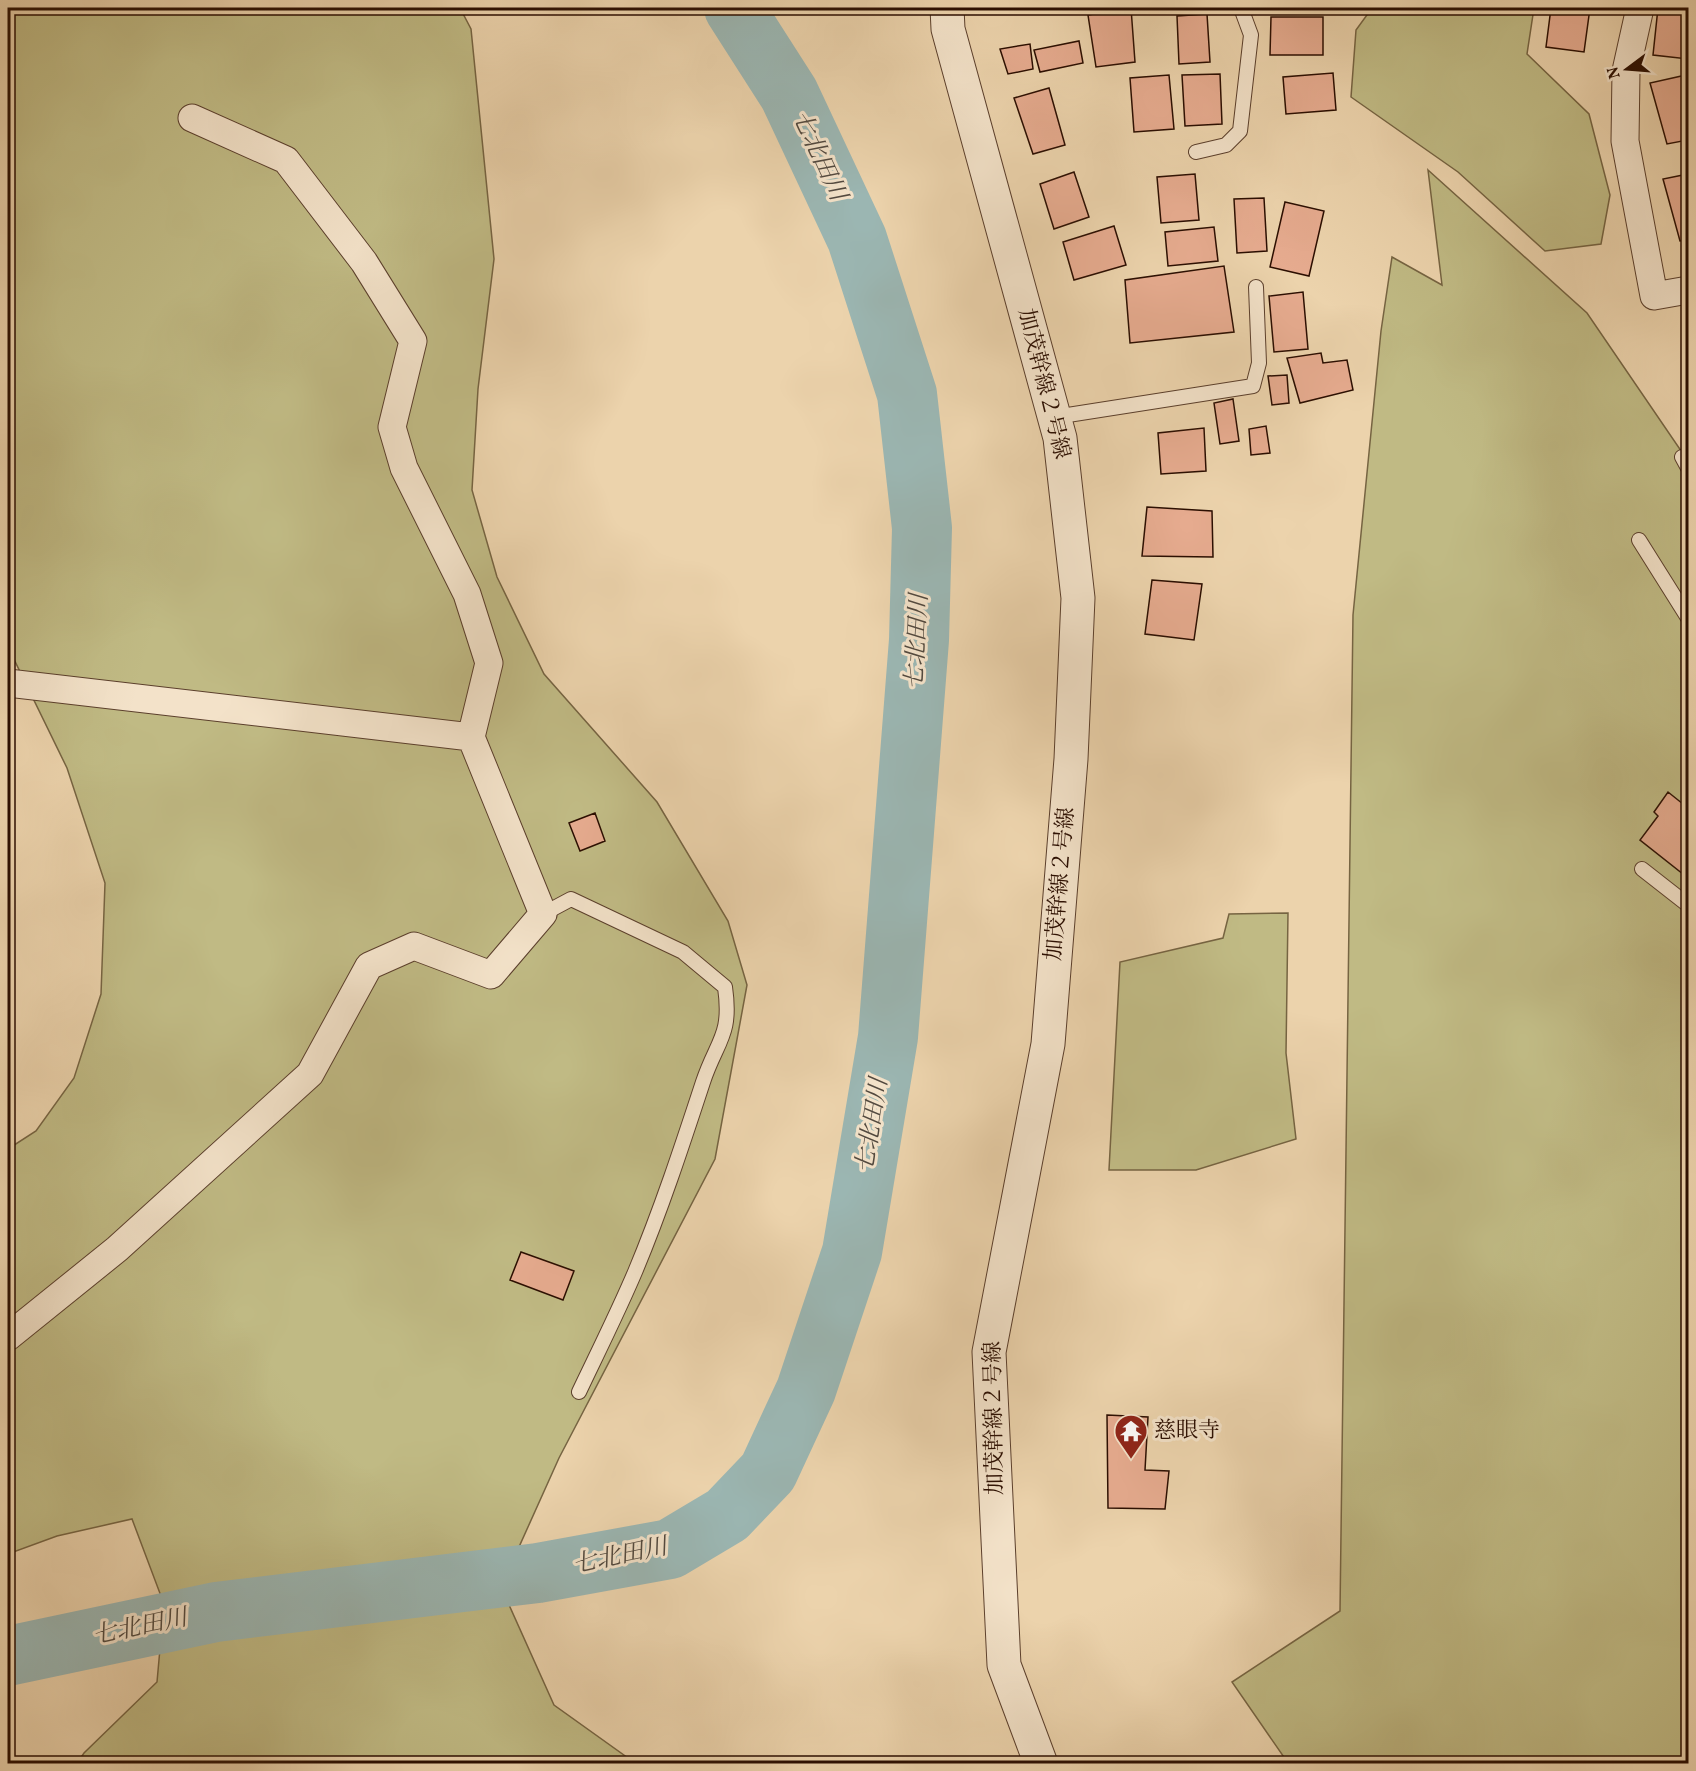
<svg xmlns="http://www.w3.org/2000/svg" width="1696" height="1771" font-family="Vollkorn,'Noto Serif JP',serif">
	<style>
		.green { fill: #c0ba84; stroke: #766442; stroke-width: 1.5 }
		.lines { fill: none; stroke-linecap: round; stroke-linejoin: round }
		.river { stroke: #9bb6b2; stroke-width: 60 }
		.building { fill: #e6ab8f; stroke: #2b0e01; stroke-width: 1.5 }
		.service-casing { stroke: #5b3f2c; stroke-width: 16 }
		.minor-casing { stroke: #5b3f2c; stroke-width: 29 }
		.tertiary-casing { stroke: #5b3f2c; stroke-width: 35 }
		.service { stroke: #f3e2c9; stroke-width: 14 }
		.minor { stroke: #f3e2c9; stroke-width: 27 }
		.tertiary { stroke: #f3e2c9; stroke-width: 33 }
		.labels { text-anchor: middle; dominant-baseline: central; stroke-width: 6; stroke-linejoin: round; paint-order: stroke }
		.street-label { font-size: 22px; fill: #2b0e01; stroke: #f3e2c9 }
		.poi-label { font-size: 22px; fill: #2b0e01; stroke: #f3e2c9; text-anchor: start }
		.water-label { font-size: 24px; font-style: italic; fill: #52493f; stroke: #f3e2c9 }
	</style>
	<rect width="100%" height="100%" fill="#ecd3ac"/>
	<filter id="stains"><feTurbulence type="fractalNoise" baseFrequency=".00333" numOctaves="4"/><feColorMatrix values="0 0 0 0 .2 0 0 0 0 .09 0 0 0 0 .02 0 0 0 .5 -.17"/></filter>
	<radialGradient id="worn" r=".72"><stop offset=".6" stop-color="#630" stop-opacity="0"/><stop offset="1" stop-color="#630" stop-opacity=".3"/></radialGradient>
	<path class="green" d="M8,8H460L471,29L494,259L478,389L472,490L497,577L544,674L657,802L728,921L747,985L715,1159L559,1458L501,1587L554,1705L635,1763H77L84,1753L157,1682L164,1604L132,1519L57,1536L8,1554V1149L36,1131L74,1078L101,994L105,883L67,768L8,647Z
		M1372,8H1534L1527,54L1589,114L1610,195L1601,244L1545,251L1458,172L1351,97L1356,30Z
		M1428,170L1587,313L1688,461V1763H1288L1232,1682L1340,1611L1353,615L1381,331L1392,257L1442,285Z
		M1288,913L1286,1053L1296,1139L1196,1170H1109L1120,962L1223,938L1229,914Z"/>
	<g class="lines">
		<path class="river" d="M8,1656L216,1612L538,1573L670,1549L727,1515L768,1472L806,1390L852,1252L888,1037L919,640L922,528L907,394L857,239L789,94L734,8"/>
	</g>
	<path class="building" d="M1131,8L1135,62L1096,67L1088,15Z
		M1551,8H1590L1584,52L1546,47Z
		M1658,8H1688V59L1653,55Z
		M1207,14L1210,62L1179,64L1177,16Z
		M1271,17H1323V55H1270Z
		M1079,41L1083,63L1040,72L1034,50Z
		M1030,44L1033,69L1008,74L1000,49Z
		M1333,73L1336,110L1286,114L1283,77Z
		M1220,74L1222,124L1185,126L1182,75Z
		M1169,75L1174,129L1134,132L1130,78Z
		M1686,75L1688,140L1667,144L1650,83Z
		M1049,88L1065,145L1033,154L1014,98Z
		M1074,172L1089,217L1054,229L1040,184Z
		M1195,174L1199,220L1161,223L1157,177Z
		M1688,174V240L1680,241L1663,179Z
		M1264,198L1267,251L1237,253L1234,199Z
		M1285,202L1324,211L1309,276L1270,267Z
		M1114,226L1126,265L1074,280L1063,242Z
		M1214,227L1218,261L1168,266L1165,232Z
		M1224,266L1234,332L1130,343L1125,280Z
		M1303,292L1308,349L1274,352L1269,296Z
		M1321,353L1323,363L1347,360L1353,390L1300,403L1287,358Z
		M1287,375L1289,403L1272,405L1268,376Z
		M1233,399L1239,441L1220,444L1214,403Z
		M1266,426L1270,453L1251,455L1249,429Z
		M1204,428L1206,471L1161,474L1158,433Z
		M1147,507L1212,511L1213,557L1142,556Z
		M1152,580L1202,584L1194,640L1145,634Z
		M1668,792L1688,808V878L1640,840L1658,816L1654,812Z
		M595,813L605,841L580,851L569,823Z
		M521,1252L574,1271L563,1300L510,1280Z
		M1107,1415L1148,1417L1145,1470L1169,1471L1165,1509L1108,1508Z"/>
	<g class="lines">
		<g class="service-casing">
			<path id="service" d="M1196,152L1226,145L1240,131L1251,35L1241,8
				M1055,417L1253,386L1259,363L1256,287
				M1682,457L1688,468
				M1639,540L1688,618
				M1642,869L1688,905
				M543,914L571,899L683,952L725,987C732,1036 717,1040 703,1082C682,1146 661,1210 635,1272C618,1312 598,1352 579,1392"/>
		</g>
		<g class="minor-casing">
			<path id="minor" d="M1640,8L1626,71L1625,141L1654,296L1688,290
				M192,118L286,160L364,262L413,341L392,427L404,468L467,594L489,663L471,737
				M8,683L471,737L543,914L491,975L414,946L369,966L310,1074L117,1249L8,1337"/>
		</g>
		<g class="tertiary-casing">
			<path id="tertiary" d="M947,8L948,29L1060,438L1078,598L1071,759L1048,1044L989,1352L1004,1665L1041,1764"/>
		</g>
		<use href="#service" class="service"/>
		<use href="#minor" class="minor"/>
		<use href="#tertiary" class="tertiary"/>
	</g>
	<defs>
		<g id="temple-pin" transform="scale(1.725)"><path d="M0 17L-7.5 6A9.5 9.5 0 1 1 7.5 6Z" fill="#8f2418" stroke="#f3e2c9"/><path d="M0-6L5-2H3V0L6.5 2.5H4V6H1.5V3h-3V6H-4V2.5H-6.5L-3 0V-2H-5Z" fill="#fff"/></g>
	</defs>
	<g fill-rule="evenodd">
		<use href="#temple-pin" x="1131" y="1431"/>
	</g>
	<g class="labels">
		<g class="street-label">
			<text transform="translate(1043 384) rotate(76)">加茂幹線２号線</text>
			<text transform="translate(1061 884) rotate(-85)">加茂幹線２号線</text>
			<text transform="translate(995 1418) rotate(-91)">加茂幹線２号線</text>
		</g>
		<g class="poi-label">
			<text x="1154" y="1431">慈眼寺</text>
		</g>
		<g class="water-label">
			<text transform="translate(818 156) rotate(65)">七北田川</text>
			<text transform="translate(918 642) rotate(-87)">七北田川</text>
			<text transform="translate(873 1126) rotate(-81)">七北田川</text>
			<text transform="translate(620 1557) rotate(-12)">七北田川</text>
			<text transform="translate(140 1628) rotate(-12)">七北田川</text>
		</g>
	</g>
	<rect width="1696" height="1771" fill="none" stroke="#ecd3ac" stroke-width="30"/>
	<rect x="9" y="9" width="1678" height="1753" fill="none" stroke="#2b0e01" stroke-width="3"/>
	<rect x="15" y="15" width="1666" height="1741" fill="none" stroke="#2b0e01" stroke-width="1.5"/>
	<g transform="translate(1627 69) rotate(254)" stroke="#f3e2c9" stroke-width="4.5" paint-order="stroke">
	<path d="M0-4.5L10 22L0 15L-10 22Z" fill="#2b0e01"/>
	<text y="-9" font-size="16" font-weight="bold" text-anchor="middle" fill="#2b0e01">N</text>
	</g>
	<rect width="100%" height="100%" filter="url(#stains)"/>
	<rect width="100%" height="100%" fill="url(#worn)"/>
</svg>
